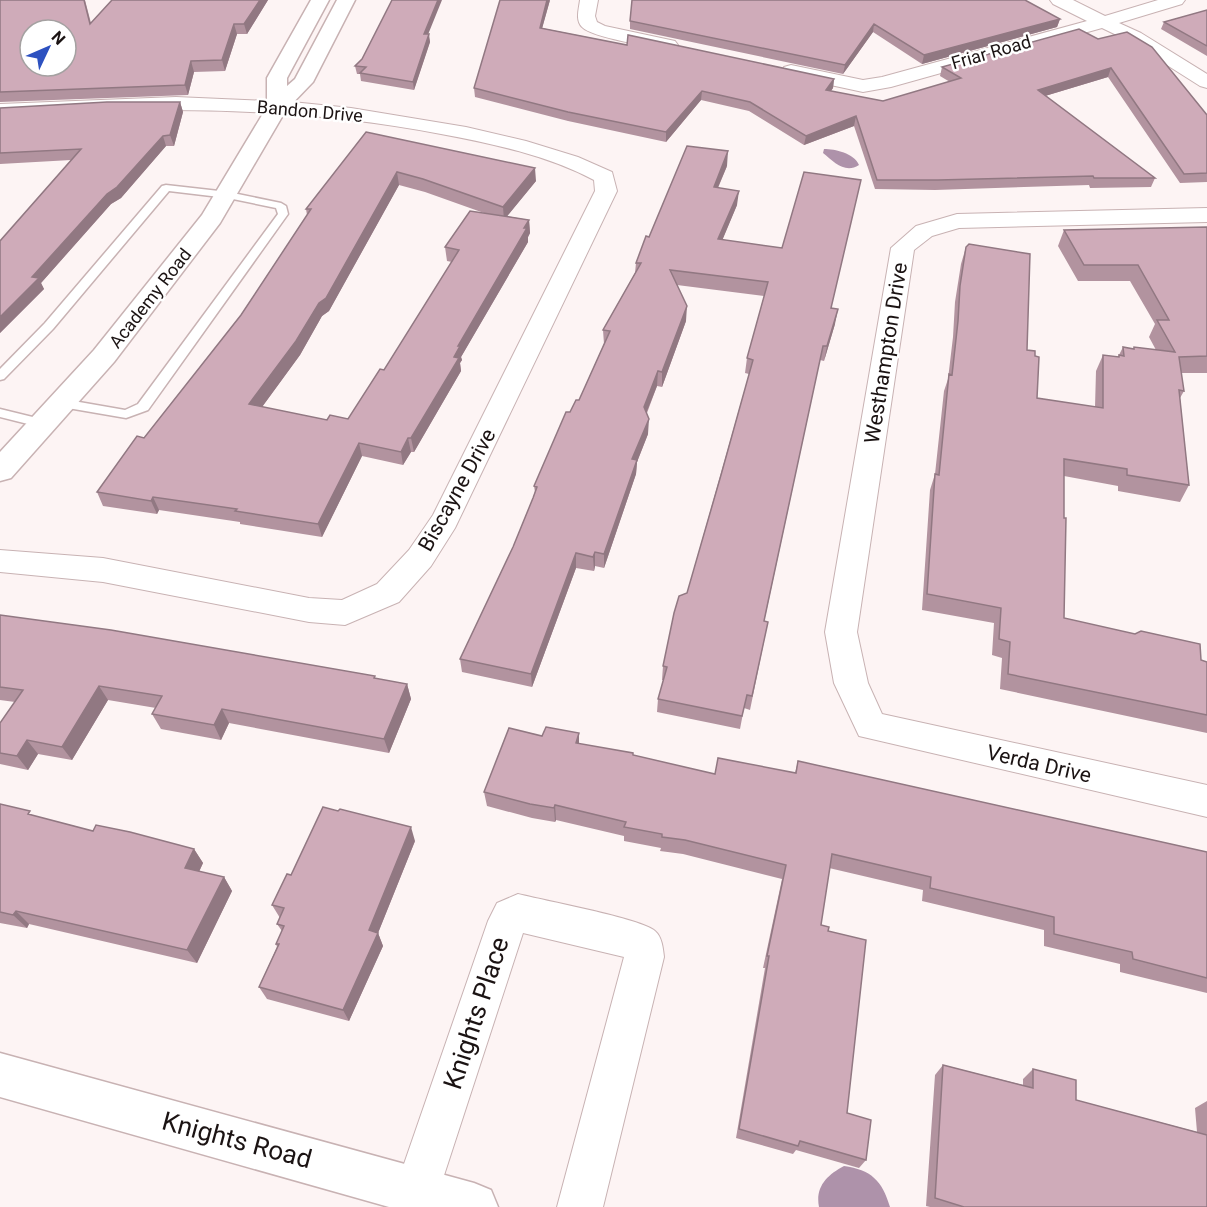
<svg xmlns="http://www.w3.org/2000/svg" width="1207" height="1207" font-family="Roboto,sans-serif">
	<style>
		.water { fill: #ae92aa }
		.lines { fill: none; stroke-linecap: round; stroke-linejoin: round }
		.lane-casing { stroke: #c8b2b3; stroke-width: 3 }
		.street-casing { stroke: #c8b2b3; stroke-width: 2 }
		.secondary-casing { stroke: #c8b2b3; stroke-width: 3 }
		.primary-casing { stroke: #c8b2b3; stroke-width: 3 }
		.lane { fill: #fff; fill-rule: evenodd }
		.street { fill: #fff; fill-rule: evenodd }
		.secondary { fill: #fff; fill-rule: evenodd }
		.primary { fill: #fff; fill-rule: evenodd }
		.wall { fill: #b2939f; fill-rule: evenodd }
		.shaded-wall { fill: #917882 }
		.building { fill: #cfabb9; stroke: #917882; stroke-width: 1.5; fill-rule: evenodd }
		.labels { text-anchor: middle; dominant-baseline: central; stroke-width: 5; stroke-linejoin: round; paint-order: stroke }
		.far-street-label { font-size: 18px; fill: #1b1313; stroke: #fff }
		.street-label { font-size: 21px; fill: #1b1313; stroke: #fff }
		.near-street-label { font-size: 26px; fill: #1b1313; stroke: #fff }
	</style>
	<rect width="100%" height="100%" fill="#fdf4f4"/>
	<path class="water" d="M824,149C835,149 854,153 859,165C845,174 834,162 823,153Z
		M844,1166C871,1170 882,1180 890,1207H819C815,1187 827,1175 844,1166Z"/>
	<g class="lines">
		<g class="lane-casing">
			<path id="lane" d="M166,185L228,192L281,203L286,206L288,214L148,410L126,418L62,407L56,403L62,399L125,410L138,404L278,214L276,208L228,198L169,191L53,329L4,379L0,380V369L45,323L162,186Z
				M0,409L49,421L50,424L44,428L0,417Z"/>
		</g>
		<g class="street-casing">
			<path id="street" d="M580,0H598L595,16L597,22L605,26L675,41L678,45L675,49L669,51C653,47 590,37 582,27C575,20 579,9 580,0Z
				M1050,0H1073L1105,16L1158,0H1185L1182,4L1119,23L1141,33L1207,74V88L1200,86L1129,41L1102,28L891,87L863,92L784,75L782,71L784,67L791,65L863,80L882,77L1087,21L1053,4Z
				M176,97L292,102L351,108L466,127L526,141L578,157L612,172L617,191L455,528L431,566L399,602L345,625L309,622L103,582L0,572V550L103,558L309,598L342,600L377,584L409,550L433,515L595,191L594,180C546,155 494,144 441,134C295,106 148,106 0,116V104Z
				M1207,208V222L959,228L932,236L914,250L857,632L868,683L882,714L1207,785V817L859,736L834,683L825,632L891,248L916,226L957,214Z
				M518,894C541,900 643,919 655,931C662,937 663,948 664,957L603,1207H557L624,957L523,933L434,1206L404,1207L395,1190L488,921L497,903Z"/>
		</g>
		<g class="secondary-casing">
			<path id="secondary" d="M311,0H329L287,78V86L295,79L337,0H355L313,82L286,110L220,223L114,362L11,478L0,481V452L94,350L202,215L267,107V78Z"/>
		</g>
		<g class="primary-casing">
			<path id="primary" d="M0,1053L474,1183L491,1190L498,1207H389L0,1097Z"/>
		</g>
		<use href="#lane" class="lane"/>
		<use href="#street" class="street"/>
		<use href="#secondary" class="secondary"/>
		<use href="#primary" class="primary"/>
	</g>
	<path class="wall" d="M0,0H85L91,23L112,0H268L247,34H237L225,71L194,72L188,95L0,102Z
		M550,0L542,28L627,45L834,79L833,88L831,91L883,101L950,82L940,76L942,67L1079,29L1207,115V182L1180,183L1108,77L1045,96L1155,178L1151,187L1090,188L1089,185L935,190L875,189L854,126L804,145L749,111L701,100L666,142L568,121L475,97L474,88Z
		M1207,10V56L1161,29L1164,22Z
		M1060,19L1057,27L922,64L873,32L843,74L630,29V21Z
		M428,34L430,42L414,90L361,81L360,74H357L355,66Z
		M180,102L183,112L174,146H166L121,198L111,204L41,283L44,289L0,333V241L71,160L0,164V108Z
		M366,132L536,181L507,216L529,220L530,233L528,237V242L461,357L462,360L460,363L461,371L414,452H411L403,465L362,456L322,537L240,524V522L159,510L157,514L103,506L97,492L144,438L241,315L307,215L306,209ZM399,185L425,192L484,213L445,247L447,261L452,262L384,370L348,419L327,420L262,407L300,355L322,316L329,311Z
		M727,166L718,188L737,205L722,240L782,248L861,180L831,308L835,324L824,361L820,360L766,613L764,621L768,622L750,710L744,708L740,729L657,712L658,699L664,680H662L663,666L687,593L749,374L745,373L747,358L764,296L677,285L686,321L662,387L657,386L647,413L648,434L637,462L636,474L604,568L595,566L594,571L576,568L532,687L462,672L460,659L513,547L533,498L535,492L534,486L570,412L579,400L604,344L603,330L635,273L636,263L649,237Z
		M1207,227V373H1181L1184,391L1180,398L1189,485L1180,502L1118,491V486L1064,476V618L1207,662V733L1000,689L1002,658L992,655L994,623L922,610L930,490L935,474L944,391L948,379L953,337L955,302L961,264L966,247L1027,350L1037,398L1095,407L1096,371L1103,355L1118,357L1123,347L1133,349L1134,347L1156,350L1149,337L1155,324L1130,281H1078L1058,246L1064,230Z
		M0,615L407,684L411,699L389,753L229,723L221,740L161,729L152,714L156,708L108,700L72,760L38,754L28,770L0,764V723L15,702L0,700Z
		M542,736L633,755L715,774L795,773L798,761L1207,852V993L1120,972V964L1044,946V930L922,901L923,890L829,868L821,925L828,931L847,1113L866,1160L859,1168L796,1150L793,1154L736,1138L765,968H763L782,879L683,854L660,851L661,848L624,841V836L556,820L555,822L532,818L487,806L484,792Z
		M0,804L35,816L93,831L194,849L203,863L199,872L224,877L232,891L197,963L29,924L27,928L0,923Z
		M415,841L378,933L383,946L349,1021L267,999L259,987L277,947L276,944L282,931L277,924L280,918L272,905Z
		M943,1065L1023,1085V1079L1033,1069L1076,1100L1197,1132L1195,1108L1207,1101V1207H930L926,1206L935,1075Z"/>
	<path class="shaded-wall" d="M260,0H268L247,34L244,24Z
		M438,0H442L425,42L424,34Z
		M547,0H550L540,36V28Z
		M1060,19L1057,27L922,64L924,55Z
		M234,24L237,34L225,71L222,60Z
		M874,24L873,32L843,74L845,65Z
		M429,34L430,42L414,90L413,82Z
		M191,61L194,72L188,95L185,85Z
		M1111,68L1108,77L1035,99L1038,90Z
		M834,79L833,88L825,99L826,90Z
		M702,91L701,100L666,142V132Z
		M180,102L183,112L174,146L170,135Z
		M856,116L854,126L804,145L806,136Z
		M163,136L166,146L121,198L111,204L41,283L44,289L0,333V317L32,277L107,194Z
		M728,151L727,166L712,201L714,187Z
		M535,168L536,181L504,220L503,207Z
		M397,172L399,185L329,311L322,316L300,355L254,418L249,404Z
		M739,191L737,205L717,253L718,239Z
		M529,220L530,233L528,237V242L461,357L462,360L460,363L461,371L414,452L411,438L454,357L458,346Z
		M687,306L686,321L662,387V372Z
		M838,309L835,324L824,361L827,346Z
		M658,371L657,386L643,421L644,407Z
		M649,419L648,434L637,462L636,474L604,568V554L632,459Z
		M408,438L411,452L403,465L401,452Z
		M359,443L362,456L322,537L318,524Z
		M153,497L159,510L157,514L151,501Z
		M595,552V566L594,571L593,557Z
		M576,553V568L532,687L531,674Z
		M407,684L411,699L389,753L384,739Z
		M99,686L108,700L72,760L62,747Z
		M222,709L229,723L221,740L214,725Z
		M579,733V748L576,743Z
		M27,740L38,754L28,770L17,756Z
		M555,805L556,820L555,822L554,808Z
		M411,827L415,841L378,933L383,946L349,1021L343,1010L369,930Z
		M194,849L203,863L194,882L185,868Z
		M224,877L232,891L197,963L187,950Z
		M16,911L29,924L27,928L13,915Z"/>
	<path class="building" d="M0,0H84L90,24L112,0H260L244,24H234L222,60L191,61L185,85L0,92ZM30,30H66V66H30Z
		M392,0H438L424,34H429L413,82L360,73L366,67L355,66L362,59Z
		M500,0H547L540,28L627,45L628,35L834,79L826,90L883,101L961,78L942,67L1079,29L1098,39L1127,32L1152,47L1207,115V173L1184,174L1111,68L1038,90L1155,178H1094L1093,176L938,180H877L856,116L806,136L750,102L702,91L666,132L568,112L474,88Z
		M632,0H1025L1060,19L924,55L874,24L845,65L630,21Z
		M1207,10V46L1164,22Z
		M107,102H180L170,135L163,136L117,187L107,194L32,277L39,278L0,317V241L81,149L0,153V108Z
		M366,132L535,168L503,207L423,179L397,172L326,298L319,303L296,341L249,404L327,420L330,415L348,419L380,369L384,370L459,250L445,247L470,211L529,220L524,228H527L458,346H460L454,357L459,358L411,438H408L401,452L359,443L318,524L235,511L237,509L153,497L151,501L97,492L137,436L144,438L241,315L311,209H306Z
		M687,146L728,151L714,187L739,191L718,239L782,248L804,172L861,180L831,308L838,309L827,346H823L768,602L764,621L768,622L752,696L747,695L742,716L658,699L667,667L663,666L674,613L679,596L687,593L721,475L753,360L747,358L768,282L670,270L687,306L662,372L658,371L644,407L649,419L632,459L637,460L604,554L595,552L593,557L576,553L531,674L460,659L513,547L533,498L537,487L534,486L566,412H570L576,400H579L610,331L603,330L641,263H636L646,236L649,237Z
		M1207,227V356L1179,357L1184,391L1179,390L1189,485L1127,475V469L1064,459V518H1066L1064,618L1135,634L1141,631L1200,644L1201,660L1207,662V715L1008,674L1010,642L999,639L1001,608L927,594L935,474L939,475L949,374L952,375L958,321L960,286L966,247L969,244L1030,254L1027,350L1035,351V356L1039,357L1037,398L1103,408V355L1119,357V355L1124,356L1123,347L1134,349V347L1175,352L1157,320H1169L1138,265H1084L1064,230Z
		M0,615L111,630L375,676L374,678L407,684L384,739L222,709L214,725L152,714L162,696L99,686L62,747L27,740L17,756L0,753V723L23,690L0,687Z
		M546,727L579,733L576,743L633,753V755L715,774L718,758L796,773L798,761L1207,852V978L1133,959L1132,952L1054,934V917L930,888L931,877L832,854L821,925L829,927L828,931L866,940L847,1113L871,1120L866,1160L800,1141L798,1146L739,1129L769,956H767L786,865L685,840L662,837V834L624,827L626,822L555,805L554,808L530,804L484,792L509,728L542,736Z
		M0,804L30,811L28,814L93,831L96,825L130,832L194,849L185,868L224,877L187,950L16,911L13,915L0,912Z
		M323,807L338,811L340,809L411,827L369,930L378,933L343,1010L259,987L279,944H276L284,926L277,924L284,908L272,905L287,874L291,875Z
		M943,1065L1033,1088V1069L1076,1080V1100L1207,1135V1207H964L935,1198Z"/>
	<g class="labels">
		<g class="far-street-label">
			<text transform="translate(991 52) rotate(-16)">Friar Road</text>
			<text transform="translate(310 111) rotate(5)">Bandon Drive</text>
			<text transform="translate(150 298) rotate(-52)">Academy Road</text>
		</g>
		<g class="street-label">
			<text transform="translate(886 353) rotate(-81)">Westhampton Drive</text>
			<text transform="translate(457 490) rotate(-61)">Biscayne Drive</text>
			<text transform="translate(1039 764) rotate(13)">Verda Drive</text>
		</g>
		<g class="near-street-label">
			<text transform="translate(476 1013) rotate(-72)">Knights Place</text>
			<text transform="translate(237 1140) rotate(15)">Knights Road</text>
		</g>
	</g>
	<g transform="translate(48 48) rotate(46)"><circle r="28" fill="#ffffff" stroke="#a4a1a1" stroke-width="1.5"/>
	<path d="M0-4.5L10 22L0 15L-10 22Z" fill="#2d51c0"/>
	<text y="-9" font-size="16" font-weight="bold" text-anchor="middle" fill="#1b1313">N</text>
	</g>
</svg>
